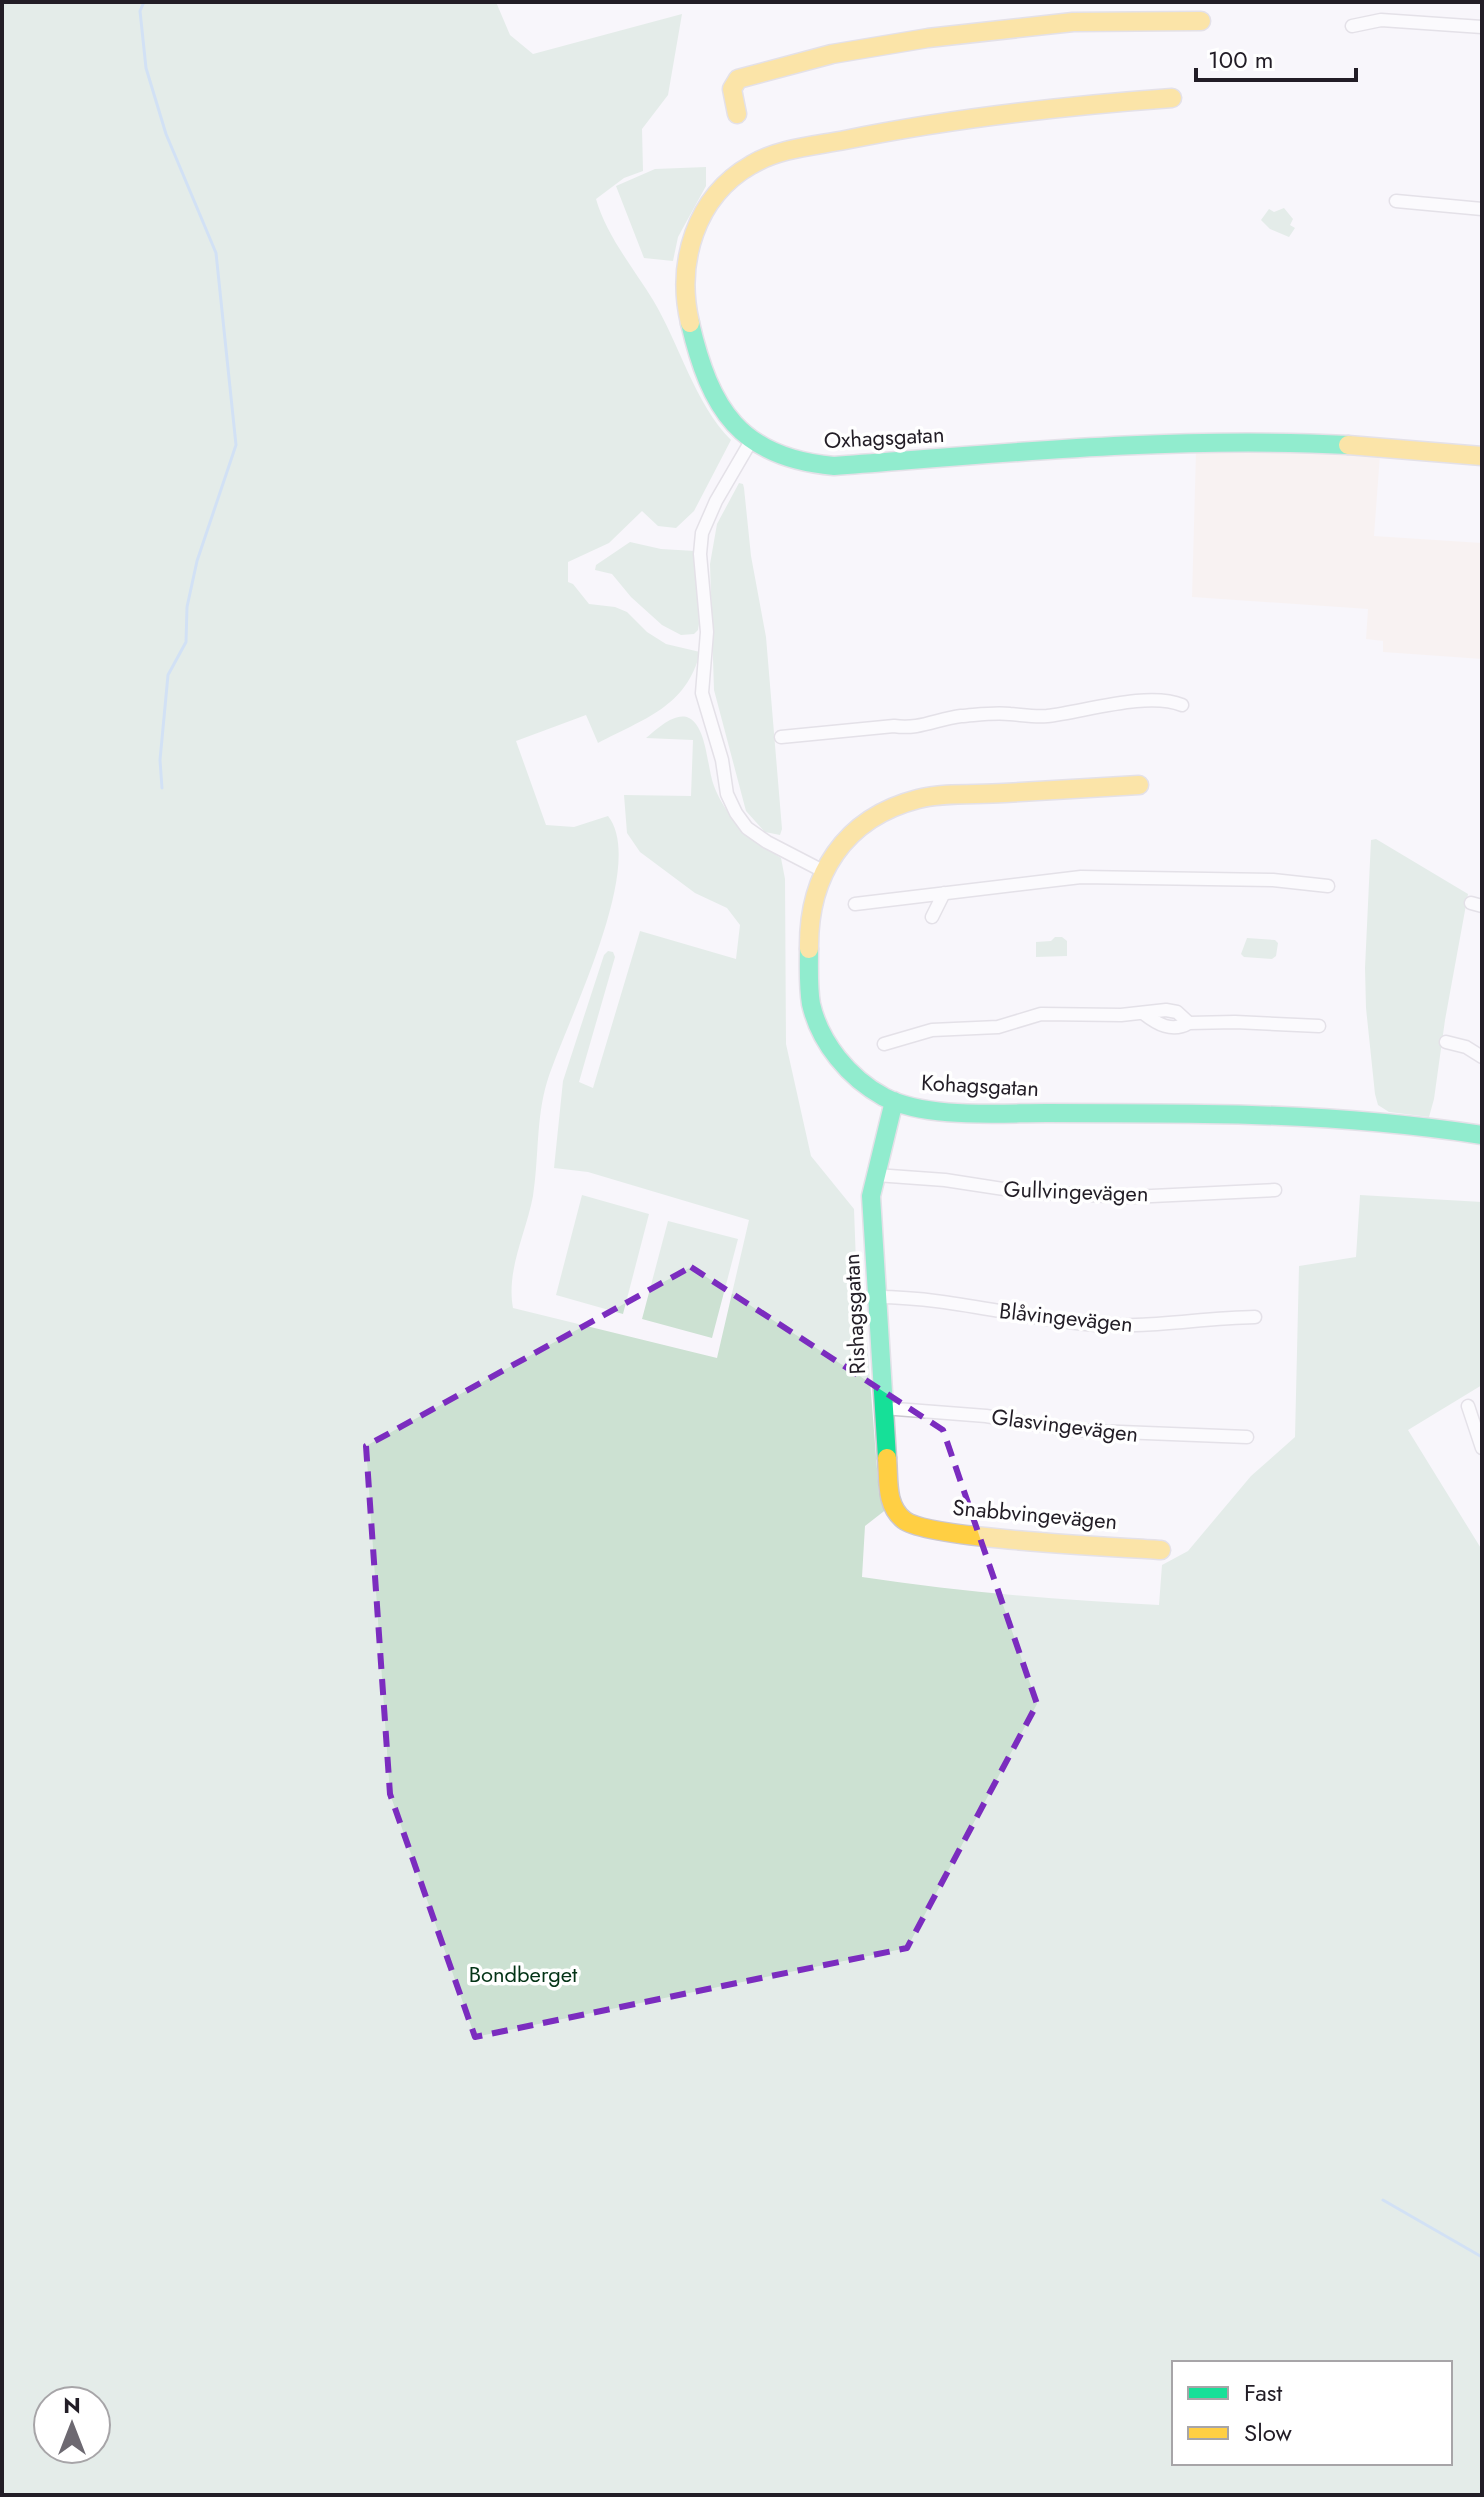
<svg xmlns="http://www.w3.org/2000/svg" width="1484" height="2497" font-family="Jost,sans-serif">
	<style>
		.commercial { fill: #f9eee7 }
		.green { fill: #cce1d2; fill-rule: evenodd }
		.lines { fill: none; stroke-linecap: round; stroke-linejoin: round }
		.stream { stroke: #a5c8ed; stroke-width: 3 }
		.street-casing { stroke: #ccc8d0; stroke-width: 15 }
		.fast-casing { stroke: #ccc8d0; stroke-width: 21 }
		.slow-casing { stroke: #ccc8d0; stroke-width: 21 }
		.street { stroke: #fefefe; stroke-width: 12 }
		.fast { stroke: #16e098; stroke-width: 18 }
		.slow { stroke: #ffcf43; stroke-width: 18 }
		.marked { fill: none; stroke: #7b2cbf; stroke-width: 6; stroke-dasharray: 16 10; stroke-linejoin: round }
		.labels { text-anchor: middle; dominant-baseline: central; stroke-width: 7; stroke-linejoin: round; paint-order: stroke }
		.street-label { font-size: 22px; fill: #221d26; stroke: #fff }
		.park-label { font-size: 22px; fill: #043417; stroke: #fff }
	</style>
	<rect width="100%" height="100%" fill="#f8f5fb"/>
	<path class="commercial" d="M1196,451L1380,455L1374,536L1482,543V659L1383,652V641L1366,639L1368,609L1192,597Z"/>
	<path class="green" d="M2,2H496L510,35L533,54L682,14L668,95L642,129L643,171L624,178L596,199C606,235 634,269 653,300C679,343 695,404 731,440L694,511L676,528L658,526L642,511L609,543L568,562V582L573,584L589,604L615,607L627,612L647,632L666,644L700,652C687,707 643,719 598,743L586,715L516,741L546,825L574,827L608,816C648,866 564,1026 547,1082C536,1118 539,1158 533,1196C526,1233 506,1270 513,1308L717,1358L749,1220L588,1172L554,1168L563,1081L604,955L608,951L613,952L615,957L579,1082L593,1088L640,931L736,959L740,925L727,908L695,893L640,852L627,833L624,795L691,796L693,740L646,738C656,730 675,711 689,718C707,727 707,768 714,786C718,797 726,810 733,819C745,835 764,847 781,858L785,879L786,1044L811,1156L854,1209L857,1290L863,1292L879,1494L894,1487L897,1501L865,1526L862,1577C961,1592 1059,1600 1159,1605L1162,1565L1188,1551L1251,1476L1295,1437L1299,1266L1356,1257L1360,1195L1482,1202V1385L1408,1430L1482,1550V2495H2ZM1174,2363H1450V2463H1174ZM48,2401H96V2449H48Z
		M706,167V186L678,237L673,261L644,258L616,186L655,169Z
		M1284,208L1293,219L1290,225L1295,228L1289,237L1270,229L1261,220L1269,209L1274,212Z
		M739,483L743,484L744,488L751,556L766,637L782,829L780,835L765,832L746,811L714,690L710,564L717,524Z
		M630,542L661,549L695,551L699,624L698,630L694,634L681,635L662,625L631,597L612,574L595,570L596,565Z
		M1376,839L1468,894L1445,1020L1434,1099L1429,1117L1389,1112L1378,1105L1375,1094L1366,1008L1365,968L1371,840Z
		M1055,937H1062L1067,941V956L1036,957V942L1051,941Z
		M1247,938L1275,940L1278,943L1276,956L1272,959L1244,957L1241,954Z
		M582,1195L649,1214L623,1314L556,1295Z
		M668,1221L738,1239L712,1338L642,1319Z"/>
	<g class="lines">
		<path class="stream" d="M144,2L140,11L146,68L166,134L216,253L236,445L197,561L187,607L186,642L168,675L160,760L162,788
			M1383,2200L1482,2257"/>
		<g class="street-casing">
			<path id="street" d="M1352,26L1381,20L1482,27
				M1396,201L1482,209
				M751,441L716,501L702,533L700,554L707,632L702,693L722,760L727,794L736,813L747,828L767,842L823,871
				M781,737L894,726C919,730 937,719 961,716C976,715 995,712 1010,714C1023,715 1034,717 1047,716C1084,712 1147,691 1182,705
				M1471,903L1482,906
				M855,904L1081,877L1273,880L1328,886
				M932,917L944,893
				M1143,1013C1157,1024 1172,1033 1189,1023
				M1446,1042L1466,1047L1482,1057
				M884,1044L932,1030L998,1027L1041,1014L1121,1015L1166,1010L1177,1012L1189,1023L1235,1022L1319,1026
				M876,1175L945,1180L1023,1192L1131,1197L1275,1190
				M877,1297C951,1297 1022,1319 1096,1325C1149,1328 1202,1318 1255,1317
				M1468,1406L1482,1448
				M883,1408L986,1416L1070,1430L1247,1437"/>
		</g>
		<g class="fast-casing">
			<path id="fast" d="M690,323C710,409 740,458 834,466C1005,453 1177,436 1348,445
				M809,949C809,967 808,986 811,1004C820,1043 849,1078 884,1097C927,1119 997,1113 1046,1113C1098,1113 1151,1113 1204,1114C1297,1115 1390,1121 1482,1135
				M887,1458L871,1196L894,1101"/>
		</g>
		<g class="slow-casing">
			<path id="slow" d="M737,114L732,89L738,79L832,54L928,38L1073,22L1201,21
				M690,323C676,263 695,197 751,165C779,148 814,146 845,140C953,118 1062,106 1172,98
				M1348,445L1482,456
				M809,949C808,875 844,818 918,799C945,792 977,795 1004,793C1049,790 1094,788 1139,785
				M887,1458C889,1480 885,1505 904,1520C927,1539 1120,1547 1161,1550"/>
		</g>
		<use href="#street" class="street"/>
		<use href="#fast" class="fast"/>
		<use href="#slow" class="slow"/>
	</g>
	<path d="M0 0H1484V2497H0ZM691,1267L943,1430L1037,1704L907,1948L475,2037L390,1794L366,1446Z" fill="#f8f5fb" fill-opacity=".55" fill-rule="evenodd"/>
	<path class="marked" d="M691,1267L943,1430L1037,1704L907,1948L475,2037L390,1794L366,1446Z"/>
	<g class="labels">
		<g class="street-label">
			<text transform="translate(884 437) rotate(-3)">Oxhagsgatan</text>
			<text transform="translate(980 1085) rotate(3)">Kohagsgatan</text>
			<text transform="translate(1076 1191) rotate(2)">Gullvingevägen</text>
			<text transform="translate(854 1314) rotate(-93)">Rishagsgatan</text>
			<text transform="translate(1066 1317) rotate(6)">Blåvingevägen</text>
			<text transform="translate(1065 1425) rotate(7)">Glasvingevägen</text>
			<text transform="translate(1035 1514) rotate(5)">Snabbvingevägen</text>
		</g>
		<g class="park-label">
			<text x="523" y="1974">Bondberget</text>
		</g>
	</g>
	<rect width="1484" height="2497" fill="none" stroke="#221d26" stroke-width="8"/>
	<rect x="1172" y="2361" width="280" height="104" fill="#ffffff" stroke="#a7a5a8" stroke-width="2"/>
	<rect x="1188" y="2387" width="40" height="12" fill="#16e098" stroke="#a7a5a8" stroke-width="2"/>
	<text x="1244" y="2401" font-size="24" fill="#221d26">Fast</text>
	<rect x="1188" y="2427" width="40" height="12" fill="#ffcf43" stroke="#a7a5a8" stroke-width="2"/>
	<text x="1244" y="2441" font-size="24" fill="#221d26">Slow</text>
	<g transform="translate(72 2425)"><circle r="38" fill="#ffffff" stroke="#a7a5a8" stroke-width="2"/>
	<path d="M0-6L14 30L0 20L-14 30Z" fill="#6d6971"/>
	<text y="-12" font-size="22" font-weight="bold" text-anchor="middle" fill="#221d26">N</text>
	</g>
	<path d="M1196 68v12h160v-12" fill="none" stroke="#221d26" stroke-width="4"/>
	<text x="1208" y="68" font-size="24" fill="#221d26" stroke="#ffffff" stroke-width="6" paint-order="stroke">100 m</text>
</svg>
